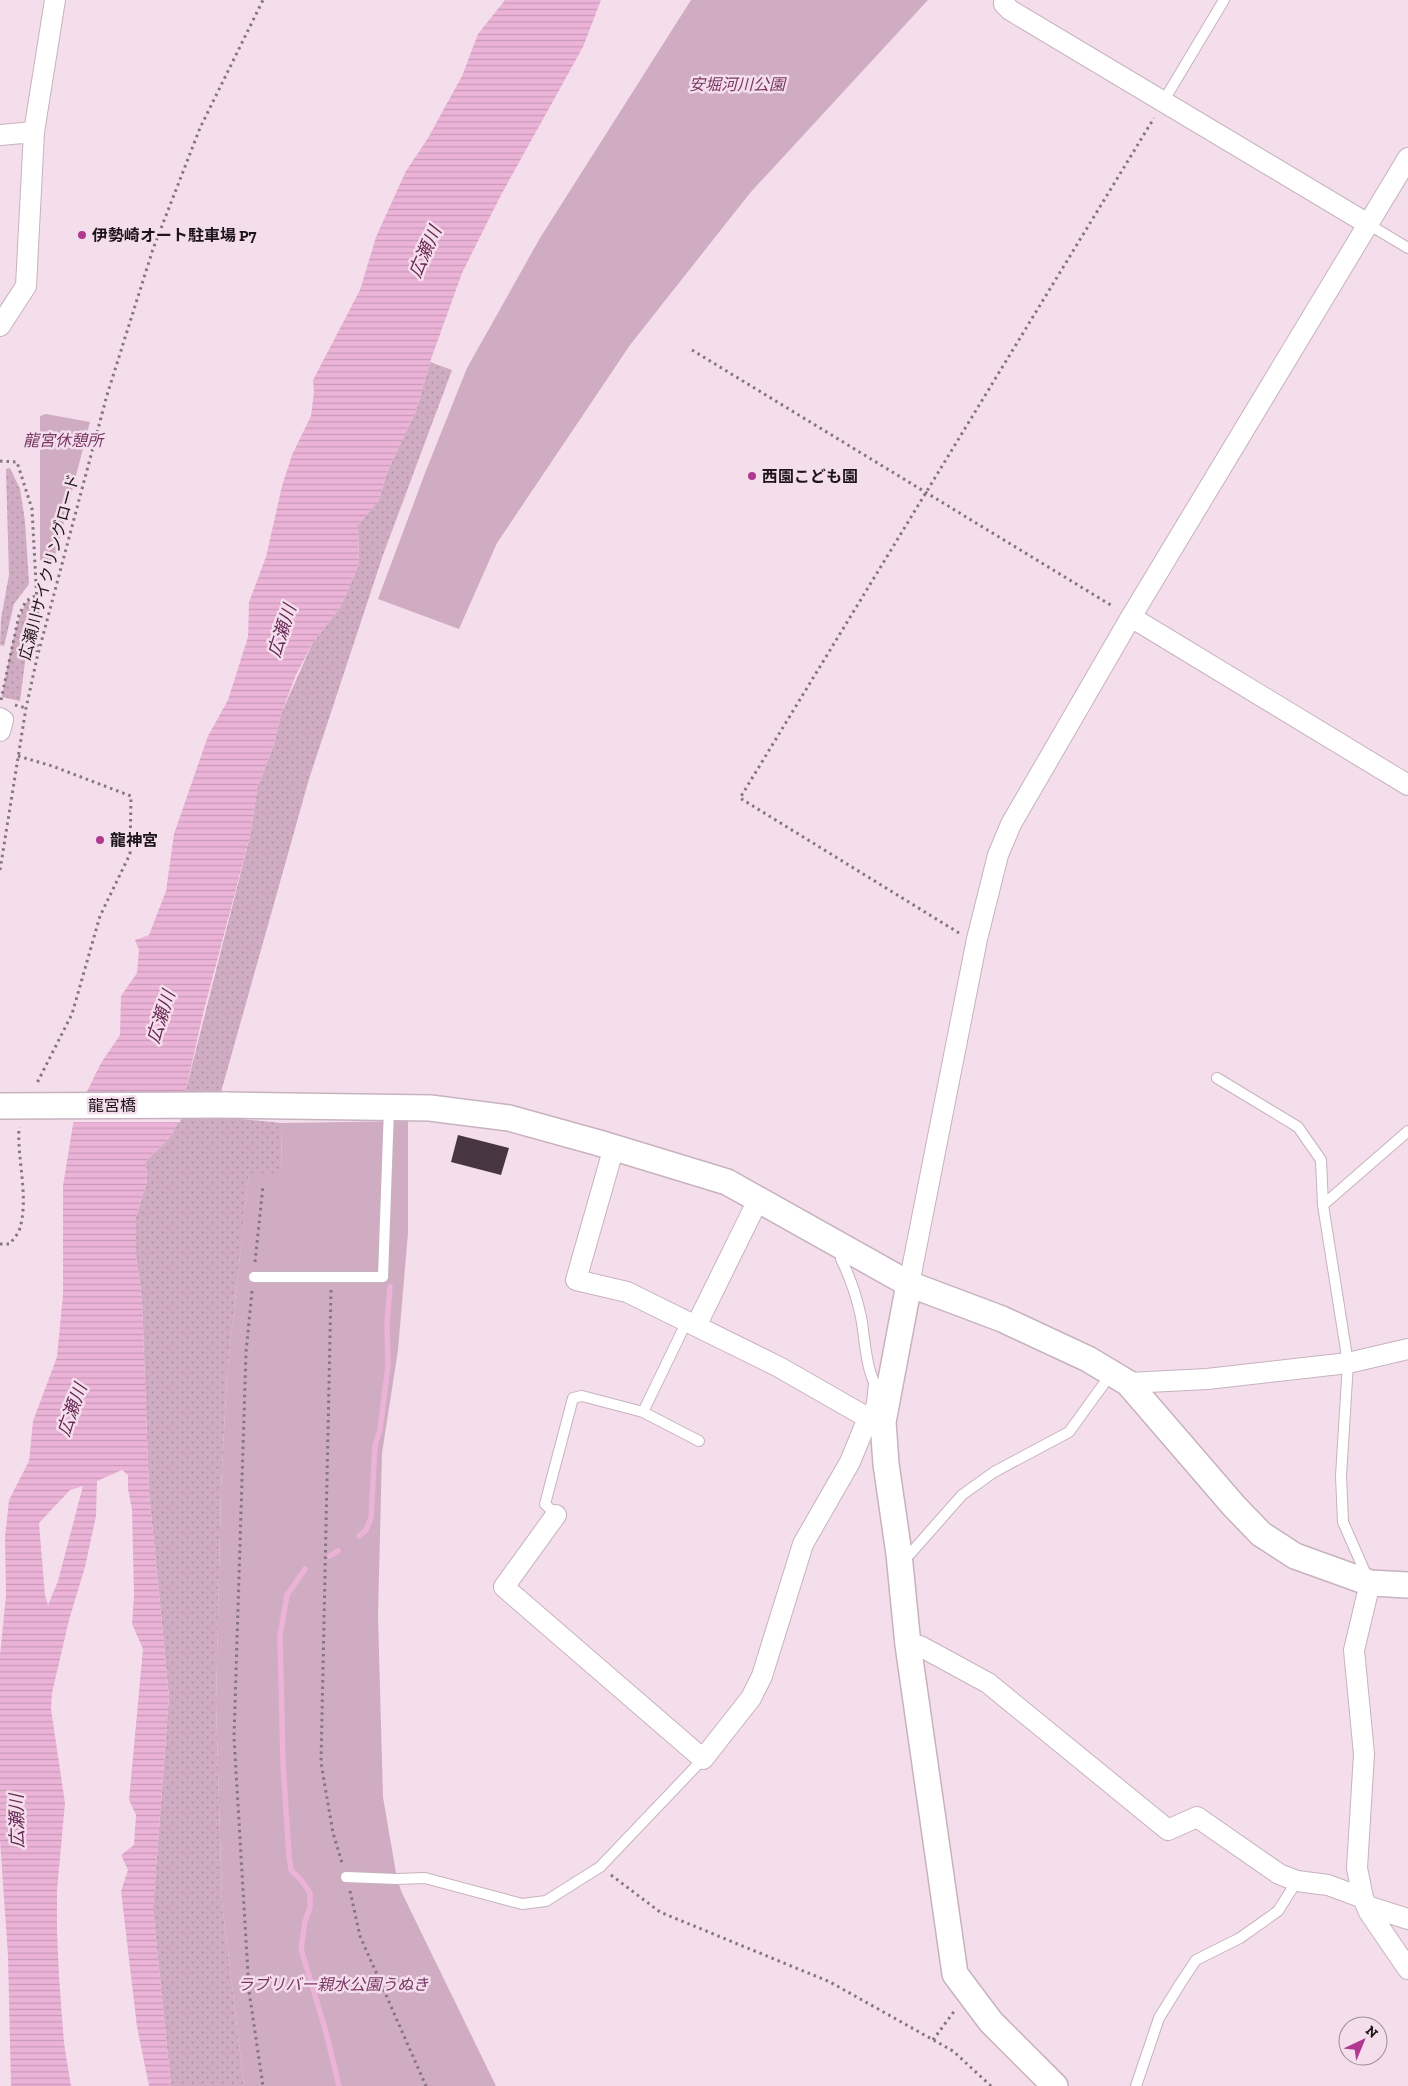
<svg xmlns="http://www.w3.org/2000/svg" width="1408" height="2086" font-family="'Zilla Slab','Noto Sans JP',serif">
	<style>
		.grass { fill: url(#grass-dots) }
		.park { fill: #cfacc2 }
		.water { fill: url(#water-rules); fill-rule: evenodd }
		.pier { fill: #f4deeb }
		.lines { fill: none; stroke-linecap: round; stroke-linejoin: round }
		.stream { stroke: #ebb3d7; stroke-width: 5.5 }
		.building { fill: #473641 }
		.service-casing { stroke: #c7b2bf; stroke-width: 12 }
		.minor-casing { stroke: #c7b2bf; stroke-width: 22 }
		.tertiary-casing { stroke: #c7b2bf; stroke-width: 28 }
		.path { stroke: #84757e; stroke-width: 3; stroke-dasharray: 2.5 4; stroke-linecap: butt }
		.service { stroke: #fff; stroke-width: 10 }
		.minor { stroke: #fff; stroke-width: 20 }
		.tertiary { stroke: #fff; stroke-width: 25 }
		.tertiary-bridge-casing { stroke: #c7b2bf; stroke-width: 28; stroke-linecap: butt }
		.tertiary-bridge { stroke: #fff; stroke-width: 25 }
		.poi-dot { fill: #b0398f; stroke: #f4deeb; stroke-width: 2 }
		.labels { text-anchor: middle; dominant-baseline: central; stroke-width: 5; stroke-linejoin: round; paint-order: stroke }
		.park-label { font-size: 16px; font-style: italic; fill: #783664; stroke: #f4deeb }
		.poi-label { font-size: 16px; font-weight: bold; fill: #1d151a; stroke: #f4deeb; text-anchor: start }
		.street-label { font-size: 16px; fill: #1d151a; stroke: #f4deeb }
		.water-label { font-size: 18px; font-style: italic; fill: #692956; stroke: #f4deeb }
	</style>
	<defs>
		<pattern id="grass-dots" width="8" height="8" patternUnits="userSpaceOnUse" patternTransform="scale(1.25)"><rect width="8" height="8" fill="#cfacc2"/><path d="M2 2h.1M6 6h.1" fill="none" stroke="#b193a6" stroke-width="1.8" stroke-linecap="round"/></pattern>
		<pattern id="water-rules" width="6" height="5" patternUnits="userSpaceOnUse" patternTransform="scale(1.25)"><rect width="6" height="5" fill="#ebb3d7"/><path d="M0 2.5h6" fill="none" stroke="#c999b8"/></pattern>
	</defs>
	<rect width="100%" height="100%" fill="#f4deeb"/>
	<path class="grass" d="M430,362L452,370L383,555L309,779L221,1092L185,1093L251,832L257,789L274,744L281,714L312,644L341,606L359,564L358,525L379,500L387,472L416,411Z
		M10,468L20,489L25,521L29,584L14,604L4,646L0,645L1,619L9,575L6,469Z
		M30,599L32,608L20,701L2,697C6,678 16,608 30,599Z
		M231,1118L282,1123L281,1174H249L227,1374L221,1489L216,1703L222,1901L244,2086H171L153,1909L169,1696L149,1492L142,1299L136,1255V1217L147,1181L146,1161L172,1135L179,1119Z"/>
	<path class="park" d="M691,0H928L750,193L630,345L497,543L459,629L378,599L425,473L467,368L540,238Z
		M46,414L90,422L53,564L40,560V416Z
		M408,1121V1233L398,1350L382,1453L378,1616L383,1797L397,1879L402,1893L496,2086H244L222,1901L216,1703L221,1489L227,1374L249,1173H281L282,1123Z"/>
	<path class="water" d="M505,0H601L583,47L501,195L462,273L430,362L416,411L387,472L379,500L358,525L359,564L341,606L312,644L296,675L281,714L274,744L257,789L251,832L204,1010L179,1119L172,1135L146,1161L147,1181L136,1217V1255L142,1299L149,1492L169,1696L153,1909L171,2086H149L137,2027L121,1891L128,1870L121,1855L134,1845L136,1815L129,1800L143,1649L132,1624L134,1595L132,1509L128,1489V1475L122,1470L97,1481L96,1516L85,1567L69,1620L52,1693L51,1709L65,1803L57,1890V1931L59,1977L64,2043L71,2086H11L8,1956L0,1840V1656L6,1595L5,1537L9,1500L29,1461L33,1421L57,1357L63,1295V1186L74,1118L101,1063L120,1035L121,996L137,973L139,950L135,940L149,935L166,891L174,834L208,736L228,700L248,637L249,602L266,557L282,486L292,455L311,416L314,392L313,380L360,290L376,237L406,171L428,138L462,76L478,34ZM83,1486L58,1581L48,1605L45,1595L39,1523L70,1490Z"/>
	<path class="pier" d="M186,1097L180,1122H71L72,1117Z"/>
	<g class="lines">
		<path class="stream" d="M359,1536L366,1530L371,1518L375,1445L380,1430L388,1366L387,1322L390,1287
			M330,1556L338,1551
			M305,1569L287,1595L280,1636L283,1763L289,1856L291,1870L301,1880L310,1893V1908L305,1921L301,1949L326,2032L339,2086"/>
	</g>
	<path class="building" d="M458,1135L509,1148L501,1175L451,1162Z"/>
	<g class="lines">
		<g class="service-casing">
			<path id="service" d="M1163,102L1224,0
				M1368,224L1408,248
				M1217,1078L1298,1127L1321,1160L1323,1205L1348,1363L1341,1476L1343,1522L1368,1579
				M1323,1205L1408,1131
				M845,1249L841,1259C850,1277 857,1298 861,1317C866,1344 865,1377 884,1398
				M254,1277H383L389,1108
				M643,1412L687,1321
				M868,1418L872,1402L874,1384
				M556,1515L545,1504L573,1398L582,1396L643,1412L699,1441
				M899,1554H910L962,1495L994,1472L1069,1432L1111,1374
				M346,1877L397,1879L425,1878L522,1904L546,1901L600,1867L703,1759
				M1136,2086L1159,2018L1180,1984L1196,1960L1240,1938L1278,1911L1297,1881"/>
		</g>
		<g class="minor-casing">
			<path id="minor" d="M1004,0V4L1010,10L1368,224
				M0,135L34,132L55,0
				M0,326L26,286L34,132
				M1131,617L1408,785
				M0,718L3,720L0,731
				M614,1147L576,1280L627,1292L779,1367L868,1418L879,1421
				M909,1284L977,939L998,855L1011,824L1131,617L1408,158
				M696,1326L758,1200
				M1128,1383L1207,1379L1348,1363L1408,1349
				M556,1515L504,1587L703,1759L751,1698L762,1676L803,1544L850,1462L868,1418
				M1370,1583L1354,1650L1364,1754L1357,1868L1363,1898L1369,1912L1408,1969
				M908,1645L920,1646L988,1683L1168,1830L1197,1817L1279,1874L1297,1881L1328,1885L1363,1898
				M1367,1906L1408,1919"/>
		</g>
		<g class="tertiary-casing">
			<path id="tertiary" d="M224,1105L430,1108L509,1118L599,1143L727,1182L909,1284L1002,1319L1088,1359L1128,1383L1234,1506L1261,1534L1295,1556L1370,1583L1408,1585
				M909,1284L883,1422L886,1464L899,1554L908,1645L955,1974L991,2022L1055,2086"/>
		</g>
		<path class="path" d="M692,350L1114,607
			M0,461L17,462L32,509L38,620L37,652
			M1,700L19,615L26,601L37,595
			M15,705L26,708
			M18,756L52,766L131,796L130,854L100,916L72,1014L36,1085
			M0,870L26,708L37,658L107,395L153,249L200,128L263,0
			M959,933L740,798L1154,118
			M0,1244H9C14,1239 20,1232 21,1224C28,1193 17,1159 19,1127
			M255,1262L263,1186
			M331,1290L321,1763L333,1833L342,1863
			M252,1291L246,1352L234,1737L249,1991L263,2086
			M611,1875L660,1912L830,1982L953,2051L991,2086
			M350,1891L360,1936L426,2086
			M933,2040L955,2010"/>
		<use href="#service" class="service"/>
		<use href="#minor" class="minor"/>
		<use href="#tertiary" class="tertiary"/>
		<g class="tertiary-bridge-casing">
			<path id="tertiary-bridge" d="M0,1106L224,1105"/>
		</g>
		<use href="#tertiary-bridge" class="tertiary-bridge"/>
	</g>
	<g class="poi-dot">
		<circle cx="82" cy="235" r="5"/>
		<circle cx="752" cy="476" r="5"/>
		<circle cx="100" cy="840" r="5"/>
	</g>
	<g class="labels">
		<g class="park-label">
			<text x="737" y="84">安堀河川公園</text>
			<text x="63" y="440">龍宮休憩所</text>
			<text x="333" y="1984">ラブリバー親水公園うぬき</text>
		</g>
		<g class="poi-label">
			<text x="92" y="235">伊勢崎オート駐車場 P7</text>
			<text x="762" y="476">西園こども園</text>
			<text x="110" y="840">龍神宮</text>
		</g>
		<g class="street-label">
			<text transform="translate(49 567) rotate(-75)">広瀬川サイクリングロード</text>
			<text x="112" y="1105">龍宮橋</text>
		</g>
		<g class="water-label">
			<text transform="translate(425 252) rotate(-66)">広瀬川</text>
			<text transform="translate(282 631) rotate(-72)">広瀬川</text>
			<text transform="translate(161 1017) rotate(-72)">広瀬川</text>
			<text transform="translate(72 1410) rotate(-70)">広瀬川</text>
			<text transform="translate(17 1821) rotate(-91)">広瀬川</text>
		</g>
	</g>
	<g transform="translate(1363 2041) rotate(44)"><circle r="24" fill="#f4deeb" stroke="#9e8e97"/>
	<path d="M0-4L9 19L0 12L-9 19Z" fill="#b0398f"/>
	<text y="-8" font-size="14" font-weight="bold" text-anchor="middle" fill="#1d151a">N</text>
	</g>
</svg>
